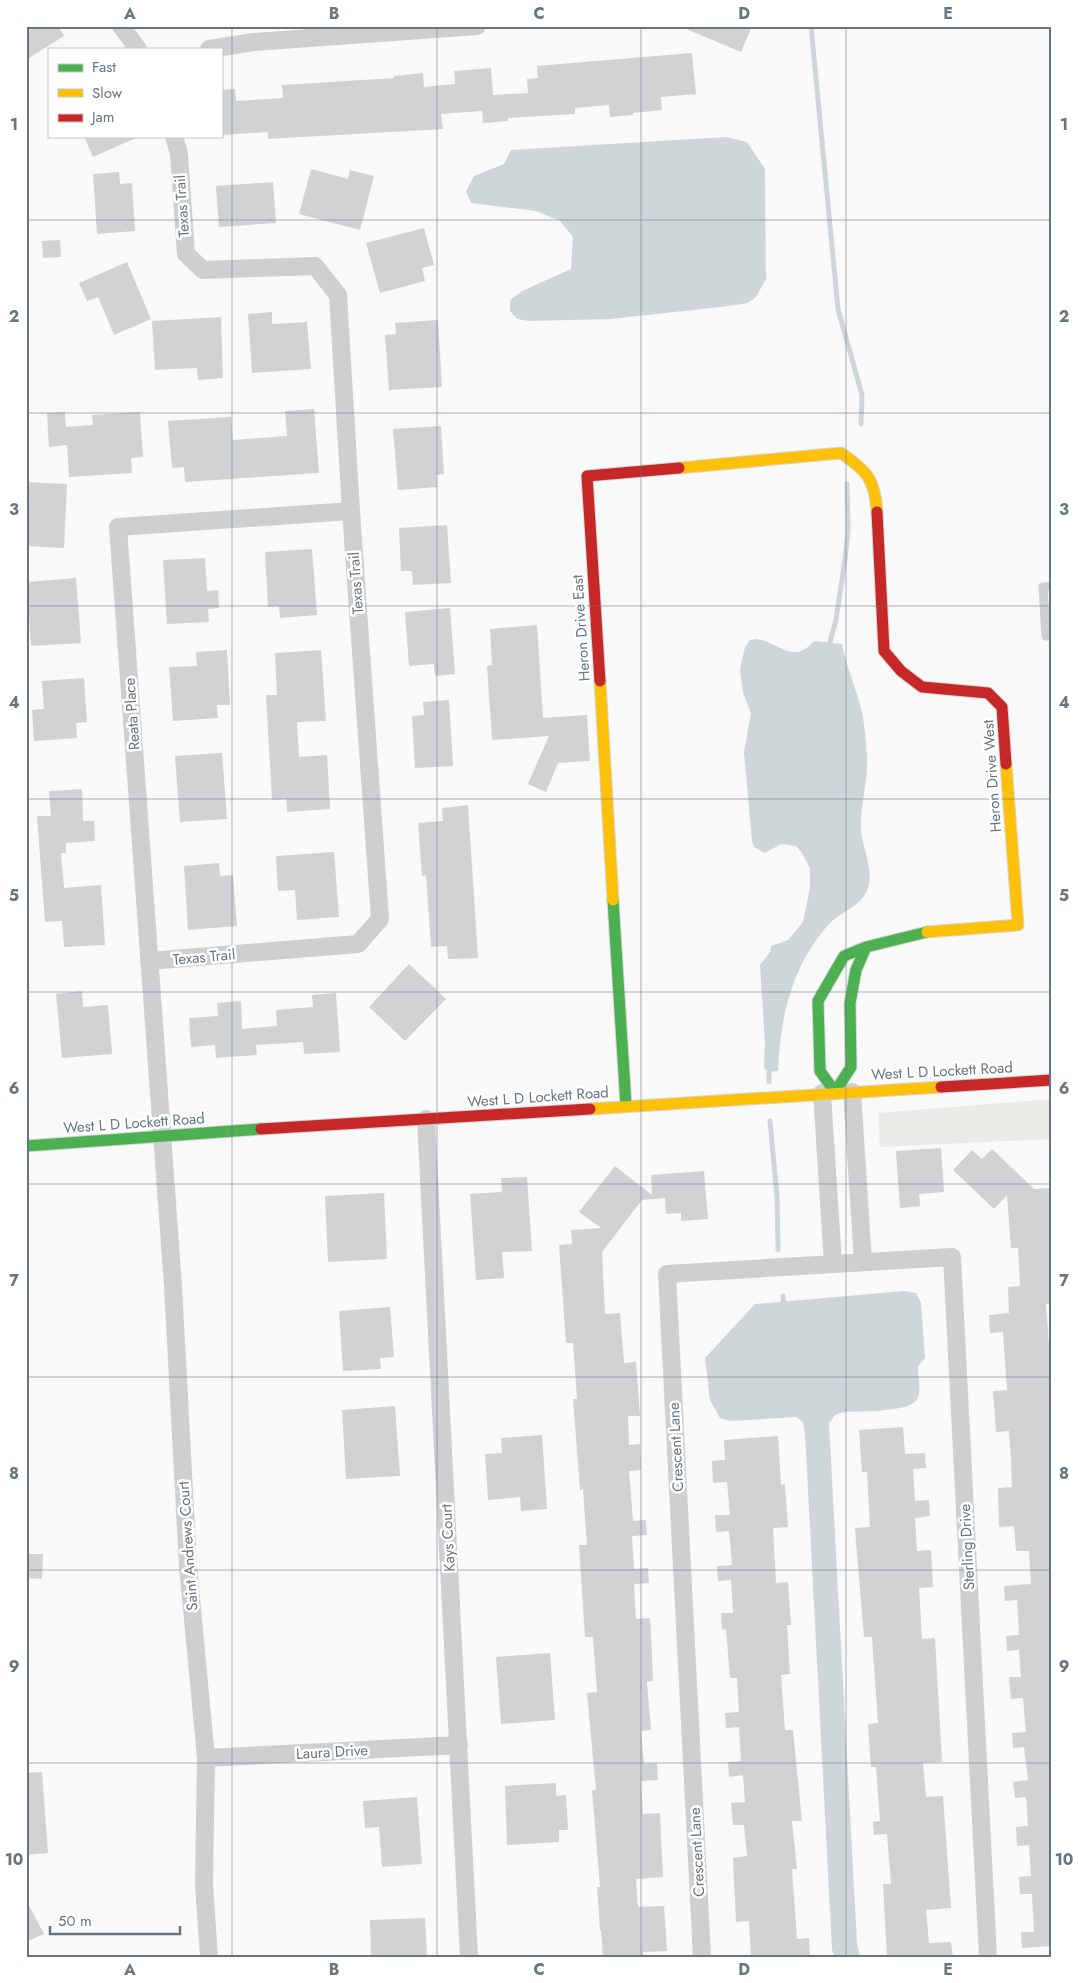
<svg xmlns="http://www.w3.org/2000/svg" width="1078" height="1983" font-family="Jost,sans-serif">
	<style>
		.green { fill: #e8ebe6 }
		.water { fill: #ced6d9 }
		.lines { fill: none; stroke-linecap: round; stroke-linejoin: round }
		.stream { stroke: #ced6d9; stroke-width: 5 }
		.building { fill: #d0d2d3 }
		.fast-casing { stroke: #d5d6d7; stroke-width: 13 }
		.slow-casing { stroke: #d5d6d7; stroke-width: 13 }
		.jam-casing { stroke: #d5d6d7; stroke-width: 13 }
		.lane { stroke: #cecfd0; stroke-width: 9 }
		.street { stroke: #cecfd0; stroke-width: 18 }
		.fast { stroke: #4caf50; stroke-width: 11 }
		.slow { stroke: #ffc107; stroke-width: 11 }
		.jam { stroke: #c62828; stroke-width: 11 }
		.grid { fill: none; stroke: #657683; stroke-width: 1; stroke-opacity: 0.55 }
		.labels { text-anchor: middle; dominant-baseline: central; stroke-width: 5; stroke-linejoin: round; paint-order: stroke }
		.street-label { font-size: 15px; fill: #657683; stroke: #fff }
		.neatline { fill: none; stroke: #657683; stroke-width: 2 }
		.grid-label { font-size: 16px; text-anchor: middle; font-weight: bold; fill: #657683 }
	</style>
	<rect width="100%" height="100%" fill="#f9f9f9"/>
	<path class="green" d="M1052,1099V1139L880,1147L878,1113Z"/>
	<path class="water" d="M726,137L747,142L765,169L766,279L756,297L748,303L729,306L611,319L529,321L517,319L510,311V300L522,291L571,269L573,237L560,221L536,211L471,203L466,191L474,176L504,164L511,150Z
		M757,639C779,643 794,665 814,641L842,644C846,666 856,687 861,709C865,724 866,742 867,758C868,782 860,805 861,829C862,850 878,876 864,896C856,908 839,913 829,924C792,965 780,1018 778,1071L769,1072L764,1068L765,1042L760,965L770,952L771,946L788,940L803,922L810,888V868L802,853L796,846L781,844L765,853L754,847L752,841L744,752L751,713L743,693L740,669L745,647L750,640Z
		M904,1291L916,1293L921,1303L925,1358L918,1366C918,1375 921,1390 918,1398C912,1413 859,1411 844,1412L835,1415L829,1423L857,1943L860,1957H835L832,1950L831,1930L805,1433L803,1422L796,1417L730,1421L720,1418L710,1400L705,1358L755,1304Z"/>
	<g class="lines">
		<path class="stream" d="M811,26L838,309L862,395L861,424
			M828,649L836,620L845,559L848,530L847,484
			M769,1082V1065
			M770,1121L777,1197L778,1250
			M783,1296L784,1309"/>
	</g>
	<path class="building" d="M26,26H58L64,36L26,60Z
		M679,26H752L741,52Z
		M692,53L696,94L661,97L662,110L633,113V115L610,117L609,105L575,108V114L508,118V121L483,123L482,111L441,114L443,129L268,139V132L221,135V90L235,89L236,101L283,98L282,85L394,78V76L423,73L424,87L455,84L454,71L491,68L493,95L528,93L527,79L538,78L537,66Z
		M84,136H140L93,157Z
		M311,169L348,179L350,170L374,176L360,230L299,214Z
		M119,172L120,184L132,183L135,231L97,234L93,174Z
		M273,182L276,223L219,227L216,186Z
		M424,228L434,265L422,268L425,281L380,293L366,243Z
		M60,240L61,257L43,258L42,241Z
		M127,262L151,319L114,335L98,297L87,301L79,283Z
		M272,312V324L307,322L311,369L252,373L248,314Z
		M221,317L223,378L198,380L197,368L155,370L152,321Z
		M438,320L442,387L389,390L385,335L396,334L395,323Z
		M314,409L319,473L185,482L184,467L172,468L168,421L231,417L233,440L287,436L285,411Z
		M65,412L66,427L93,425L92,415L140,412L143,457L131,458L132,473L69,477L67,445L49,447L47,413Z
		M441,426L444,474L436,475L437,487L398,490L393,429Z
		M26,482L67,484L64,548L26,546Z
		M447,525L451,583L413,585L412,571H401L399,528Z
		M312,549L317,615L280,618L279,606L268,607L265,552Z
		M205,558L207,591L218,590L219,608L208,609L209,622L167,624L163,560Z
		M76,578L81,643L31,646L27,582Z
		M450,608L455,674L435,676L434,664L409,666L405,612Z
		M537,625L543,718L587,715L590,761L558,763L546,792L528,784L549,736L492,740L487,666L492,665L490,629Z
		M227,650L230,705H217L218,718L173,721L169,667L197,666L196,652Z
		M321,650L326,721L297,722L299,757L327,755L330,809L287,812L286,799L272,800L266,695H277L275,653Z
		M84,678L87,722L76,723L77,738L34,741L32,710L44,709L42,681Z
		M449,700L453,766L415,768L412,716L424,715L423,702Z
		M222,753L227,819L180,822L175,756Z
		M82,789L83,821H94L95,841L66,843V853H61L64,888L101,885L105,945L64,947L62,921L45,922L37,816H51L49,791Z
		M468,805L478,958L448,959L447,946L431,947L426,875L422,876L418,823L443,821L442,808Z
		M334,852L339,917L297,920L295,890L278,891L276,856Z
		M219,863L220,876L233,875L237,926L188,930L184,866Z
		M409,964L446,999L405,1041L369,1007Z
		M82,991L83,1007L108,1005L112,1054L62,1058L56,994Z
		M336,993L340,1052L304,1054L303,1042L256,1045L257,1055L216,1058L215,1045L191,1047L189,1018L218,1016L217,1003L241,1001L242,1029L277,1026L276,1010L313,1007L312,995Z
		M941,1148L944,1192L919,1194L920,1206L900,1208L896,1151Z
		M992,1149L1034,1189L1050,1188L1052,1303L1046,1304L1050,1360H1052V1946L1022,1948L1021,1932H1034L1032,1894H1020L1019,1877L1031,1876L1029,1845L1017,1846L1016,1827L1028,1826L1026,1797L1015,1798L1013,1782L1028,1780L1024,1747L1013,1748L1012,1733L1026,1732L1023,1698L1011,1699L1009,1677H1021L1019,1650L1007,1651L1006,1636L1019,1635L1017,1600L1005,1601L1004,1586L1031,1584L1029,1551H1016L1014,1526L999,1527L998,1488L1012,1487L1011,1460L1009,1431L996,1432L994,1405L993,1391L1007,1390L1003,1332L990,1333L989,1315L1009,1313L1008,1287L1020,1286L1018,1248H1011L1007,1195L994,1209L953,1170L972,1150L982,1159Z
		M615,1166L652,1195L651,1175L704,1171L708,1219L681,1221V1213L666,1214L665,1198L642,1200L602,1252L605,1314L620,1313L624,1363L636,1362L640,1416H628L629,1445L640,1444L641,1470L629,1471L633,1521L646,1520L647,1535L632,1536L634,1569L648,1568L649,1583L634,1584L636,1619L650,1618L651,1632L653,1681L647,1682L651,1730L641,1731L644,1764L657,1763L658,1780L641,1781L643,1814L660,1813L663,1877L636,1879L638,1907L664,1906L667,1951L643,1952V1957H603L601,1930H600L597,1887H600L592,1790H596L587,1693L597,1692L593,1637H585L579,1545H587L583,1489L580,1490L573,1399H577L573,1343H566L559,1245L572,1244L571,1230L601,1228L579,1212Z
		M527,1177L532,1251L502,1252L504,1278L476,1280L470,1194L502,1192L501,1178Z
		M384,1193L387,1259L328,1262L325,1196Z
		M390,1307L394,1357L380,1358L381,1369L343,1371L339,1311Z
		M395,1406L400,1476L346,1479L342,1410Z
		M903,1427L905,1454L925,1453L926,1468L913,1469L915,1501L929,1500L930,1516L915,1518L917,1551L931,1550L933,1587L919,1588L922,1639L935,1638L942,1762L923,1763L926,1797L943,1796L951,1908L926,1910L929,1943L951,1942L953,1957H887L883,1884H891L887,1834L874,1835L873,1822L880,1821L876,1767H871L868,1724L878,1723L872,1637H864L857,1554L855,1528L870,1527L867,1472H862L859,1430Z
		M542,1435L547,1509L521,1511L520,1497L488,1500L485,1454L502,1453L501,1438Z
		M778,1436L781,1485L785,1484L788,1527L773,1528L776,1583L788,1582L791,1625H787L790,1674L781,1675L785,1730H793L802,1821H792L797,1869H792L797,1939L809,1938L810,1957H751L749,1921L736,1922L734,1881L733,1858L747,1856L744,1825H733L731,1803L745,1802L743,1775L729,1777L728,1762L741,1761L739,1727L726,1728L725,1713L739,1712L737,1678H730L726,1629L722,1630L721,1613H733L731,1580L718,1581L717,1566L732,1565L729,1531L716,1532L715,1515H730L727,1482L713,1483L712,1461L725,1460L724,1440Z
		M26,1554H43L42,1579L26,1578Z
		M550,1653L555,1720L501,1724L496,1657Z
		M42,1772L48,1853L26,1855V1773Z
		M556,1783V1796L566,1795L568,1830H559V1842L507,1845L505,1786Z
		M417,1797L422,1864L382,1867L379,1827L365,1828L363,1801Z
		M26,1900L44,1934L26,1942Z
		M425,1918L427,1957H371L370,1920Z"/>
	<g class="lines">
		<g class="fast-casing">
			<path id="fast" d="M613,900L626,1106
				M866,947L856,970L850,1003L851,1067L835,1092L820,1071L818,1001L844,956L866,947L927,932
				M26,1146L261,1129"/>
		</g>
		<g class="slow-casing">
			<path id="slow" d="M679,468L841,453C867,471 875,479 877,512
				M600,681L613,900
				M927,932L1018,925L1006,764
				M590,1109L941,1087"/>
		</g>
		<g class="jam-casing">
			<path id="jam" d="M877,512L884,651L901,671L922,687L988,693L1002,707L1006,764
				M600,681L587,476L679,468
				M941,1087L1052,1080
				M261,1129L590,1109"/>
		</g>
		<path class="lane" d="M1052,586L1043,587L1046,636H1052"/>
		<path class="street" d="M121,26L138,49
			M209,49L254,42L477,26
			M149,961L358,944L380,919L351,511L338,295L315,266L203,270L186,254L179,154L174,136
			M852,1092L863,1262
			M822,1093L833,1264
			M426,1119L469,1957
			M206,1758L459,1745
			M209,1957L204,1884L206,1758L188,1566L173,1286L118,527L351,511
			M702,1957L667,1274L952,1257L988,1957"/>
		<use href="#fast" class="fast"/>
		<use href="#slow" class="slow"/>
		<use href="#jam" class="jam"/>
	</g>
	<path class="grid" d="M232,26V1957M437,26V1957M641,26V1957M846,26V1957M26,220H1052M26,413H1052M26,606H1052M26,799H1052M26,992H1052M26,1184H1052M26,1377H1052M26,1570H1052M26,1763H1052"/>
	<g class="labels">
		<g class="street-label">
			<text transform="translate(182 206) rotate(-94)">Texas Trail</text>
			<text transform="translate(356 583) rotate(-94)">Texas Trail</text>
			<text transform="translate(581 628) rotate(-94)">Heron Drive East</text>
			<text transform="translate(132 714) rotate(-94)">Reata Place</text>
			<text transform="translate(992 776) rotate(-94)">Heron Drive West</text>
			<text transform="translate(204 957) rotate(-5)">Texas Trail</text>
			<text transform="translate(942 1071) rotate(-3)">West L D Lockett Road</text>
			<text transform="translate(538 1097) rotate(-4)">West L D Lockett Road</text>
			<text transform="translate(134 1123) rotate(-4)">West L D Lockett Road</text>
			<text transform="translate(676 1447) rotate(-93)">Crescent Lane</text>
			<text transform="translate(448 1538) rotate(-93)">Kays Court</text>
			<text transform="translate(188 1546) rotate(-94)">Saint Andrews Court</text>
			<text transform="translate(967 1547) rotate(-93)">Sterling Drive</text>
			<text transform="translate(332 1752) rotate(-3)">Laura Drive</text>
			<text transform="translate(697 1852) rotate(-93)">Crescent Lane</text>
		</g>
	</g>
	<rect width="1078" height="1983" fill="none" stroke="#ffffff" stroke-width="55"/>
	<rect x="48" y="48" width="175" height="90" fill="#ffffff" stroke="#c1c8cd"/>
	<rect x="58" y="64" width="25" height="8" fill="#4caf50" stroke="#c1c8cd"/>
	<text x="92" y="72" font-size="15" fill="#657683">Fast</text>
	<rect x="58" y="89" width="25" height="8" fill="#ffc107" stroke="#c1c8cd"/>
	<text x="92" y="98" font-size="15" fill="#657683">Slow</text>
	<rect x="58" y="114" width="25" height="8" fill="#c62828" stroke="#c1c8cd"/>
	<text x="92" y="122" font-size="15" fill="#657683">Jam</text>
	<path d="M50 1926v8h130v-8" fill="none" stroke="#657683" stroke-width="2.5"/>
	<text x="58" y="1926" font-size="15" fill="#657683" stroke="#ffffff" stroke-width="4" paint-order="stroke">50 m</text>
	<rect x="28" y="28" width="1022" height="1928" class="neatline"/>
	<g class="grid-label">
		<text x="130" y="19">A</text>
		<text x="334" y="19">B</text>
		<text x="539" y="19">C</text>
		<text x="744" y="19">D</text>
		<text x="948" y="19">E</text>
		<text x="14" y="130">1</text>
		<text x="1064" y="130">1</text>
		<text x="14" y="322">2</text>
		<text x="1064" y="322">2</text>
		<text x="14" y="515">3</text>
		<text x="1064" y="515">3</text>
		<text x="14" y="708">4</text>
		<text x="1064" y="708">4</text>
		<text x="14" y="901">5</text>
		<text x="1064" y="901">5</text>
		<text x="14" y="1094">6</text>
		<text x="1064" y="1094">6</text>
		<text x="14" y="1286">7</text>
		<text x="1064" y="1286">7</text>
		<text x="14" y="1479">8</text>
		<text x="1064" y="1479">8</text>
		<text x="14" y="1672">9</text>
		<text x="1064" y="1672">9</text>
		<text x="14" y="1865">10</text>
		<text x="1064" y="1865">10</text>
		<text x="130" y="1975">A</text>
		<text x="334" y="1975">B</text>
		<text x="539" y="1975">C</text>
		<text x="744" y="1975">D</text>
		<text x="948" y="1975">E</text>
	</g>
</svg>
